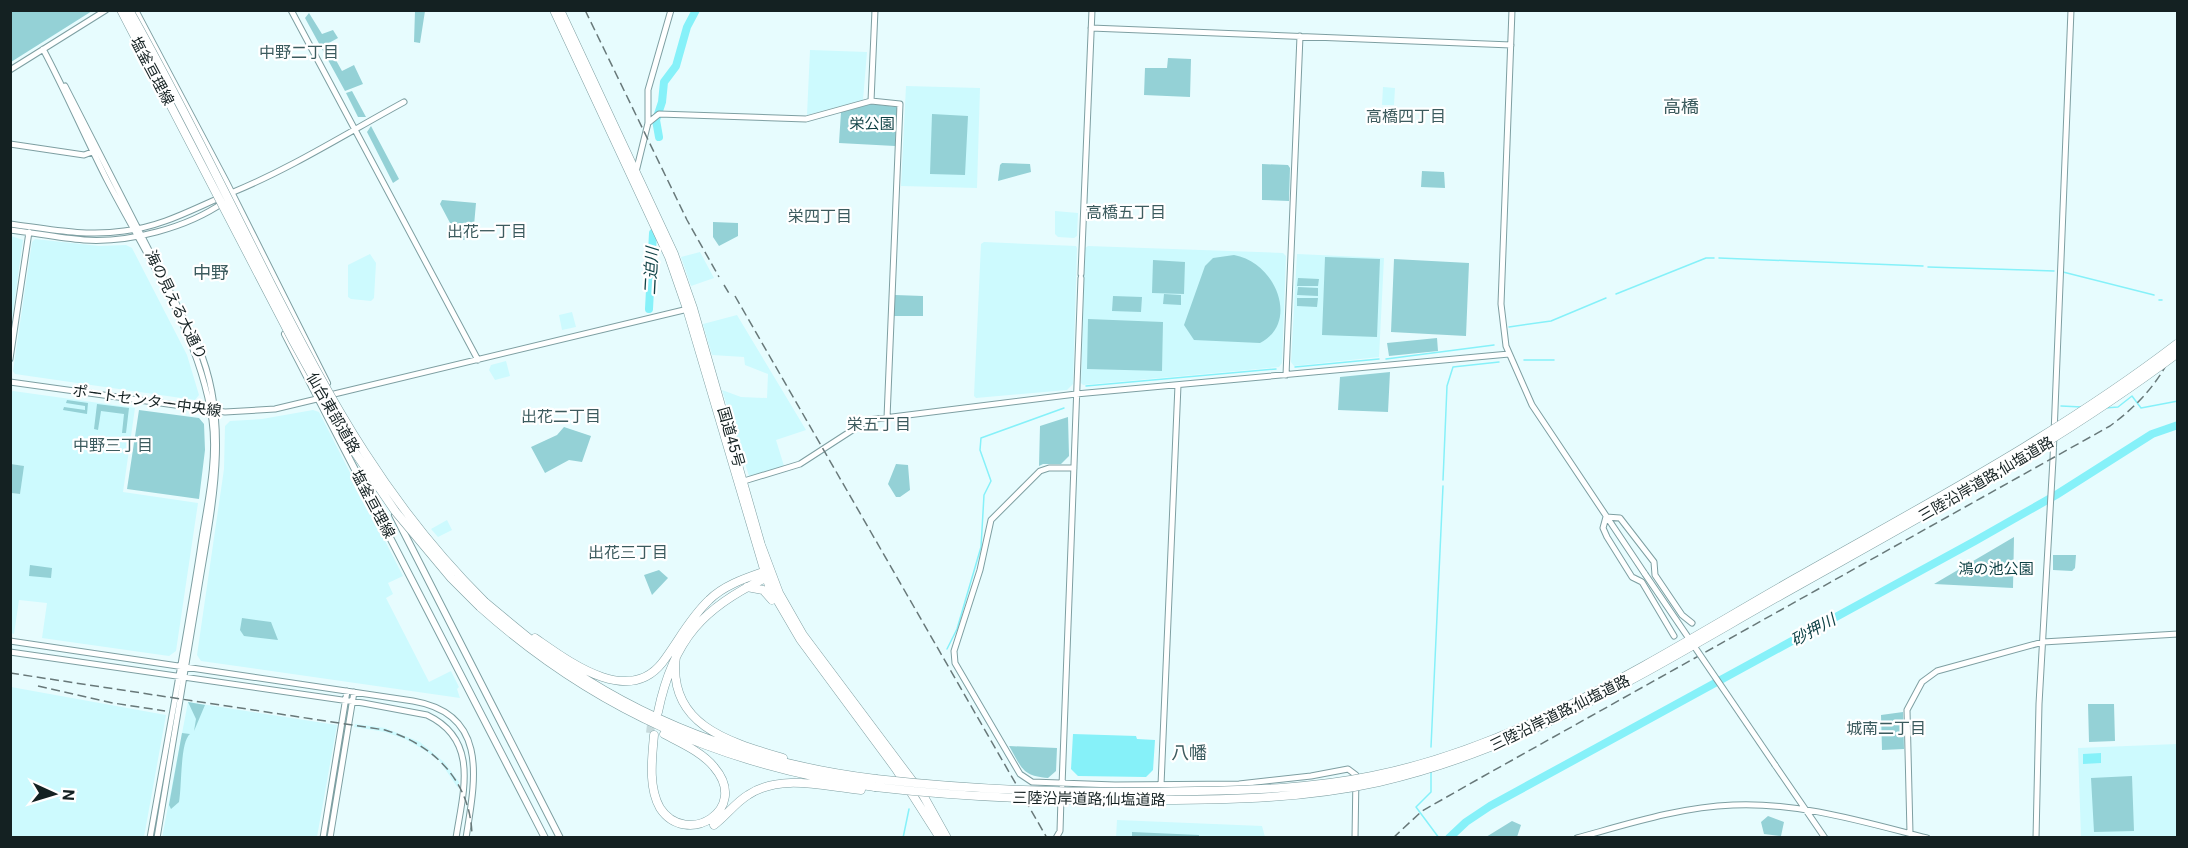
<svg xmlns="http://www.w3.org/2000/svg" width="2188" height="848" font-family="Roboto,'Noto Sans JP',sans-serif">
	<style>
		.built { fill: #cdfafe }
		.green { fill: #94d1d6 }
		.water { fill: #86f1f9 }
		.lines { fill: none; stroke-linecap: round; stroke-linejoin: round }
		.stream { stroke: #86f1f9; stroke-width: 1.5 }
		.river { stroke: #86f1f9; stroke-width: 8 }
		.highway-tunnel { stroke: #c7dbdd; stroke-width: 8; stroke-dasharray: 8 4; stroke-linecap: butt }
		.minor-casing { stroke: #7e9fa2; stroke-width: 7 }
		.major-casing { stroke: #7e9fa2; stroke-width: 8 }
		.highway-casing { stroke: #7e9fa2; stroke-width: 9 }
		.minor { stroke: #fff; stroke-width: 5 }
		.major { stroke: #fff; stroke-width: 6 }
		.highway { stroke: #fff; stroke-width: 8 }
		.rail { stroke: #687879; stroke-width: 1.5; stroke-dasharray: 9 4.5; stroke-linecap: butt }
		.minor-bridge-casing { stroke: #7e9fa2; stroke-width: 7; stroke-linecap: butt }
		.highway-bridge-casing { stroke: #7e9fa2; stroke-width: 9; stroke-linecap: butt }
		.minor-bridge { stroke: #fff; stroke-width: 5 }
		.highway-bridge { stroke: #fff; stroke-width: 8 }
		.labels { text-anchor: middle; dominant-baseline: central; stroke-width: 4.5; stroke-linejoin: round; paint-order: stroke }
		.street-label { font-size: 15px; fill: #142122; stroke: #fff }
		.park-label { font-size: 15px; fill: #0c3f43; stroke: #fff }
		.neighbourhood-label { font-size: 16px; fill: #3c5b5e; stroke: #fff }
		.water-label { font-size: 16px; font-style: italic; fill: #114347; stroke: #fff }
		.quarter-label { font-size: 18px; fill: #3c5b5e; stroke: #fff }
	</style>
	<rect width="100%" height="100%" fill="#e7fcfe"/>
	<path class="built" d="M810,50L867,52L863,100L807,115Z
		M906,86L980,88L977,188L901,186Z
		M1383,87L1395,88L1394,105H1382Z
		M1055,211L1078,213L1077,236L1074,238L1058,237L1055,234Z
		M11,236L23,240L11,327L10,236Z
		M35,239L99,246L126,245L132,248L187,355L199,395L195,400L15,374L13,371L20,323L32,242Z
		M984,242L1076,246L1077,248L1073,384L1067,390L976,398L974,396L981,244Z
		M1088,246L1283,253L1286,256L1282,363L1279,367L1083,385L1081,383L1085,248Z
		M700,252L714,278L691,286L681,257Z
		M370,254L376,263L374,298L371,301L351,299L348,297V265Z
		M1297,254L1384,258L1379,357L1294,366L1291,362Z
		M572,312L576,327L562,330L559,315Z
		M737,315L806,430L776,440L784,466L749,476L722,390L741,397L767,398L768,374L745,365L744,357L712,355L703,324Z
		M506,361L510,376L495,380L489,370L491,365Z
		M13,391L135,408L123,492L198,503L176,651L169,656L42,638L47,603L19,600L14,634L11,633L10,493L20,494L23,466L11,464L10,393Z
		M313,410L319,412L403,576L388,583L393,594L386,598L429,682L451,671L459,687L457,689L460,698L201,661L197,655L224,469L225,426L230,421L262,419Z
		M447,520L452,530L438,537L431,529Z
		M11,687L166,715L144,837H11Z
		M188,702L337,725L317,837L162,838Z
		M355,724L385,728L420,742L444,762L459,782L458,788L439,760L426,751L405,739L385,732L354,727Z
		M2177,744V837H2081L2078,748Z
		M1117,820L1262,826L1265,837L1116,838Z"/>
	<path class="green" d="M11,10H92V11L11,62Z
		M415,11H425L420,43L414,42Z
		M309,13L322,34L333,30L338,38L327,44L342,71L354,65L363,84L345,91L305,18Z
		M1168,58L1191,59L1190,97L1144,95L1145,68H1167Z
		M352,91L366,117H358L346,93Z
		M871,104L897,107L895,146L839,143L841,112Z
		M932,114L968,116L965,175L930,174Z
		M371,126L399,179L393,183L367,132Z
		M1002,163L1030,164L1031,172L998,181L1000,165Z
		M1262,164L1288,165L1290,168L1289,201L1262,200Z
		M1422,171L1444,172L1445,188L1421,187Z
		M442,200L476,203L473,237L463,240L458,238L440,204Z
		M713,222L738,223V236L719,246L713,237Z
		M1234,255C1276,262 1300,323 1260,343L1194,340L1184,325L1205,266L1213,258Z
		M1325,257L1380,259L1377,337L1322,335Z
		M1394,259L1469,263L1466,336L1391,332Z
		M1153,260L1185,262L1184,294L1152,293Z
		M1298,278L1319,279L1318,286H1297Z
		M1298,287L1318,288V296L1297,295Z
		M1164,294L1181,295V305L1163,304Z
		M895,295L923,296V316H894Z
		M1113,296L1142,297L1141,312L1112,311Z
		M1297,298H1318L1317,307L1297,306Z
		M1088,319L1163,322L1162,371L1087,369Z
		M1437,338L1438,351L1389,356L1387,343Z
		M1390,372L1388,412L1338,410L1340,377Z
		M67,400L88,403L87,414L63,410L64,407L85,410V406L66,403Z
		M97,404L129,408L126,433H122L124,414L101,411L98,430L94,429Z
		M139,410L199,418L204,424L205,450L199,499L127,489Z
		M1068,417L1069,456L1061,464H1043L1039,466L1040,426Z
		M564,427L591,436L582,462L569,460L545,473L531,447L557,435Z
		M11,464L24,466L20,494L11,493Z
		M896,464L908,465L910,490L900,497H896L888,484Z
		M2014,537L2013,588L1934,584Z
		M2053,555H2076L2075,568L2072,571L2053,570Z
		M30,565L52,568L51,578L29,576Z
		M659,570L668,578L652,595L644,575Z
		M242,618L271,622L278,640L244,636L240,630Z
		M188,702L205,705L194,731L196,719Z
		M2088,704H2114L2115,741L2089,742Z
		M1903,712L1904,749L1882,750L1881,715Z
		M182,733L190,734C180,742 182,786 179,802L171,809L169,805Z
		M1009,746L1057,748L1056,771L1048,778C1022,776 1022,768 1009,746Z
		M2132,776L2134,831L2094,832L2091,778Z
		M1768,816L1784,822L1781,836L1764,834L1761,822Z
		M1512,821L1521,825L1517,837H1486Z
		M1132,832L1199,835V837H1132Z"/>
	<path class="water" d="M1073,734L1136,736L1137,739L1155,740L1153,770L1146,777L1078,776L1071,769Z
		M2101,753V763L2083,764V754Z"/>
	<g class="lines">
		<path class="stream" d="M1719,258L1923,266
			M1928,267L2054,271
			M2063,272L2154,295
			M1616,294L1706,258H1714
			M2159,300H2162
			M1509,327L1551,321L1606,298
			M1386,359L1494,345
			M1524,360H1554
			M1295,367L1379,359
			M1086,386L1276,369
			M2061,406L2082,407
			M2105,408L2118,407L2132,396L2141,408L2178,401
			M1443,480L1447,386L1453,367L1499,362
			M947,649L957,629L981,547L984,495L991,481L980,450L981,438L1064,408
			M1431,747L1443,486
			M1431,772V792L1416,807L1439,838
			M903,838L909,809"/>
		<path class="river" d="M659,137L656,120L662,102L664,82L676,66L687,27L696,10
			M649,309L653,233
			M1449,838L1466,822L1490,806L1975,541L2056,495L2152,434L2178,425"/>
		<path class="highway-tunnel" d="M650,733L653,710"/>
		<g class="minor-casing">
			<path id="minor" d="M291,10L478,360
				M1512,10L1501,304L1506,346L1532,405L1645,574
				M1091,28L1511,45
				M43,49C66,92 85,137 107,180C146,255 200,335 212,420C218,463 206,508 200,551C185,647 167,742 150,838
				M10,70L106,10
				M65,86L198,346C233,427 210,515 197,598C184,678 171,758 157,838
				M871,101L900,104L887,418
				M648,123L659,114L806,119L871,101L875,10
				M10,144L84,155L92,152
				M636,172L648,123V90L671,10
				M10,224C48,229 86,237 124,231C165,226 194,208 231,193C290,169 347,133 404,102
				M10,230C35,233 59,238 84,240C129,243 187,228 224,202
				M1081,274L1092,10
				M10,359L29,232
				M1286,375L1300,36
				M10,382L225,412L275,409L321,398
				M330,395L688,309
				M1074,468H1049L1040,471L991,520L980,570L954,651L955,663L1020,774L1032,782L1115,785L1239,784L1311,776L1348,769L1356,775L1355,838
				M744,481L800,464L868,420L1076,394L1509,354
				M1674,636L1642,582L1632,577L1607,537L1603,528L1606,517L1620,518L1654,562L1655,575L1682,615L1692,623
				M10,641L413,701C490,714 475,781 466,838
				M10,652L363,703L427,715C480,740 463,792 456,838
				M1775,765L1825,838
				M1161,785L1178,385
				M1062,786L1081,278
				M1910,833L1907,710L1922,682L1937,671L2043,642L2178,634
				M323,838L347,691
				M330,838L354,692
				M1056,838L1060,831L1061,798
				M1577,838C1628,824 1680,807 1733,805C1799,802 1864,822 1927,838
				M2036,838L2039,704L2053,459L2071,10"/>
		</g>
		<g class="major-casing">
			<path id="major" d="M135,10L226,182L327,383
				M285,334L545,838
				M395,515L560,838"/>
		</g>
		<g class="highway-casing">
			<path id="highway" d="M554,10L669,257L687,309L769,586L800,639L896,769L940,838
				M560,10L674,254L693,308L761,545L779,593L803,635L923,795L947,838
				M747,587L763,590L772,600
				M485,602C513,625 540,649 570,669C661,730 768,766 876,779
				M480,607C595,710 723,766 875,787
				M535,638C567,660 627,707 662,663C678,642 689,619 709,600C724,585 746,578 766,571
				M676,656C667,725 729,742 783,758
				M658,712C673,639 704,606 770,576
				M654,735C652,758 648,787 660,808C686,848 751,810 714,767C702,752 681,743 664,734
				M714,825C726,816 735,803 748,795C781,773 825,787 861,790"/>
		</g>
		<use href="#minor" class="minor"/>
		<use href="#major" class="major"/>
		<use href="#highway" class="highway"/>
		<path class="rail" d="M585,10L687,220L719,277
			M724,285L730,295
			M735,296L1047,838
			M10,673L385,730C435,745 472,783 472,838
			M38,686L113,703L165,711
			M1393,838L1422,811L1482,777L2110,426C2141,403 2163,378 2178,341"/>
		<g class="minor-bridge-casing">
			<path id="minor-bridge" d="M1645,574L1775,765"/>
		</g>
		<g class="highway-bridge-casing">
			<path id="highway-bridge" d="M121,10L292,339L354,451L395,511L451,578L480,607
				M129,10C180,100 225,193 271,284C333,405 387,505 485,602
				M876,779C982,791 1089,794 1196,791C1255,790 1314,788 1372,776C1526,745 1662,654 1796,578C1926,504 2058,435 2178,343
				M875,787C969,798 1064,801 1159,800C1232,800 1307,798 1379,782C1525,749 1654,667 1783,594C1918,518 2054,446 2178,353"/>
		</g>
		<use href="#minor-bridge" class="minor-bridge"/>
		<use href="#highway-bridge" class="highway-bridge"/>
	</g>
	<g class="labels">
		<g class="street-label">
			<text transform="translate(152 71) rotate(62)">塩釜亘理線</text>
			<text transform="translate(176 305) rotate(64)">海の見える大通り</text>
			<text transform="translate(147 401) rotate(8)">ポートセンター中央線</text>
			<text transform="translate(333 413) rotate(60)">仙台東部道路</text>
			<text transform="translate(731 437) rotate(74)">国道45号</text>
			<text transform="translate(1986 479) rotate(-30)">三陸沿岸道路;仙塩道路</text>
			<text transform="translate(373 504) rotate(62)">塩釜亘理線</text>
			<text transform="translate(1560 713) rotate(-26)">三陸沿岸道路;仙塩道路</text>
			<text transform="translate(1089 799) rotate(1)">三陸沿岸道路;仙塩道路</text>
		</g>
		<g class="park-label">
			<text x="872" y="124">栄公園</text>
			<text x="1996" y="569">鴻の池公園</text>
		</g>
		<g class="neighbourhood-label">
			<text x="299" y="52">中野二丁目</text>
			<text x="1406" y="116">高橋四丁目</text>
			<text x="1126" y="212">高橋五丁目</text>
			<text x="820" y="216">栄四丁目</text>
			<text x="487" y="231">出花一丁目</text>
			<text x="561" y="416">出花二丁目</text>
			<text x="879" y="424">栄五丁目</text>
			<text x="113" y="445">中野三丁目</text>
			<text x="628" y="552">出花三丁目</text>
			<text x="1886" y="728">城南二丁目</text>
		</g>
		<g class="water-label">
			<text transform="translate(651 271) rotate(-87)">二迫川</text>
			<text transform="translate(1813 630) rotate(-29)">砂押川</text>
		</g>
		<g class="quarter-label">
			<text x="1681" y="106">高橋</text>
			<text x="211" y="272">中野</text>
			<text x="1189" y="752">八幡</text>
		</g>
	</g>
	<rect width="2188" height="848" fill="none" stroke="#142122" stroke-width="24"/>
	<g transform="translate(54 794) rotate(94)" stroke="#ffffff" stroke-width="4.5" paint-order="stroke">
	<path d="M0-4.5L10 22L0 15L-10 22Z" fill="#142122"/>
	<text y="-9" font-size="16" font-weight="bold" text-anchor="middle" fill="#142122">N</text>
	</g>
</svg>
